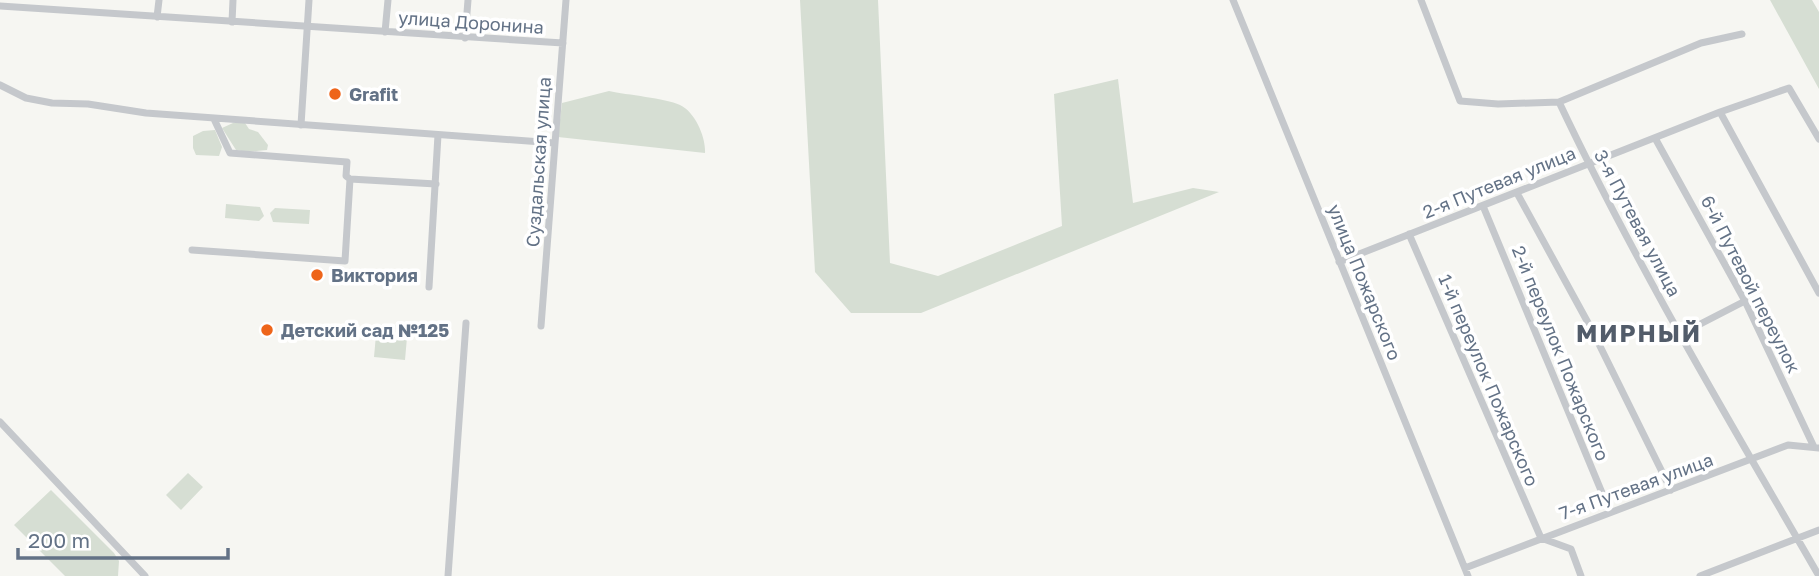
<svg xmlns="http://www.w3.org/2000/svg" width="1819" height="576" font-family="'Golos Text',sans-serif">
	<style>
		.green { fill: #d6ded3 }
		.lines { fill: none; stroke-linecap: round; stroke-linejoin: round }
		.minor { stroke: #c5c8cc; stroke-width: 7 }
		.poi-dot { fill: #ee651a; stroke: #fff; stroke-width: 2.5 }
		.labels { text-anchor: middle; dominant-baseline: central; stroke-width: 7; stroke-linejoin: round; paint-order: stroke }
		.street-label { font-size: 18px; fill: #637286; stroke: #fff }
		.poi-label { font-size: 18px; font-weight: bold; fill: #637286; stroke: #fff; text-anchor: start }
		.district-label { font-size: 24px; font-weight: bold; letter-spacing: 2px; fill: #525c6a; stroke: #fff }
	</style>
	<rect width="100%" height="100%" fill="#f6f6f2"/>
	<path class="green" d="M800,0H878L890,263L938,276L1062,226L1054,94L1118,79L1133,203L1193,188L1219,192L921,313H851L815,272Z
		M1770,0H1812L1819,12V89Z
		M609,91C627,95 665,98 680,105C695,112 706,137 705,153L558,137L562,103Z
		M233,123H245L249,129L258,132L268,145L267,150L247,152L236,150L222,128Z
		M215,130L222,147L219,156L196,155L193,148V136L203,131Z
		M226,204L260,207L264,216L259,221L225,218Z
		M275,208L310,210L309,224L273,222L270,213Z
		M377,324L408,326L405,360L374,357Z
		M188,473L203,487L181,510L166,495Z
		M51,490L114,553L119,561L118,576H65L14,525Z"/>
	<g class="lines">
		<path class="minor" d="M1233,0L1468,576
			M1421,0L1460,101L1498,104L1559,102L1701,43L1742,34
			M0,6L563,43
			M157,17L159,0
			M232,22L233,0
			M385,32L388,0
			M465,38L468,0
			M0,85L26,98L52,103L88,104L146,113L555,143
			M1559,102C1636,265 1729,420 1819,576
			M1720,112L1819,293
			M214,119L230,153L347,162L346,176L350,179
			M301,125L309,0
			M1655,138L1745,301L1814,447
			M1517,193L1592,330L1671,490
			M1483,206L1610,512
			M1409,234L1541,538L1571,549L1581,576
			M192,250L345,261L350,179L436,184
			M1339,262L1720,112L1789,88L1819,139
			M429,287L438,135
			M541,326L566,0
			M1679,335L1745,301
			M0,422L145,576
			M1465,568L1788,445L1819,448
			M448,576L466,323
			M1700,576L1819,530"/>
	</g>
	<g class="poi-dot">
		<circle cx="335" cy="94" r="7"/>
		<circle cx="317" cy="275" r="7"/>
		<circle cx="267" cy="330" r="7"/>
	</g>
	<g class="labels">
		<g class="street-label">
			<text transform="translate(471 22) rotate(4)">улица Доронина</text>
			<text transform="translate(538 162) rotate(-86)">Суздальская улица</text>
			<text transform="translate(1499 182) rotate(-22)">2-я Путевая улица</text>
			<text transform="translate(1638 223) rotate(62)">3-я Путевая улица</text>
			<text transform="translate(1365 282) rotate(68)">улица Пожарского</text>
			<text transform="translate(1751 284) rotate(63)">6-й Путевой переулок</text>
			<text transform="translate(1561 353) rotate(68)">2-й переулок Пожарского</text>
			<text transform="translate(1489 380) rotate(67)">1-й переулок Пожарского</text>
			<text transform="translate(1636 486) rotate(-20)">7-я Путевая улица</text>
		</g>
		<g class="poi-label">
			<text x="349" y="94">Grafit</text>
			<text x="331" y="275">Виктория</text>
			<text x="281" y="330">Детский сад №125</text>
		</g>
		<g class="district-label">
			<text x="1639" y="332">МИРНЫЙ</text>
		</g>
	</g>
	<path d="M18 548v10h210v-10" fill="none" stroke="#637286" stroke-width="3.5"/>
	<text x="28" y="548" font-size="21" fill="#637286" stroke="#ffffff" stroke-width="5" paint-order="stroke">200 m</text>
</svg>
